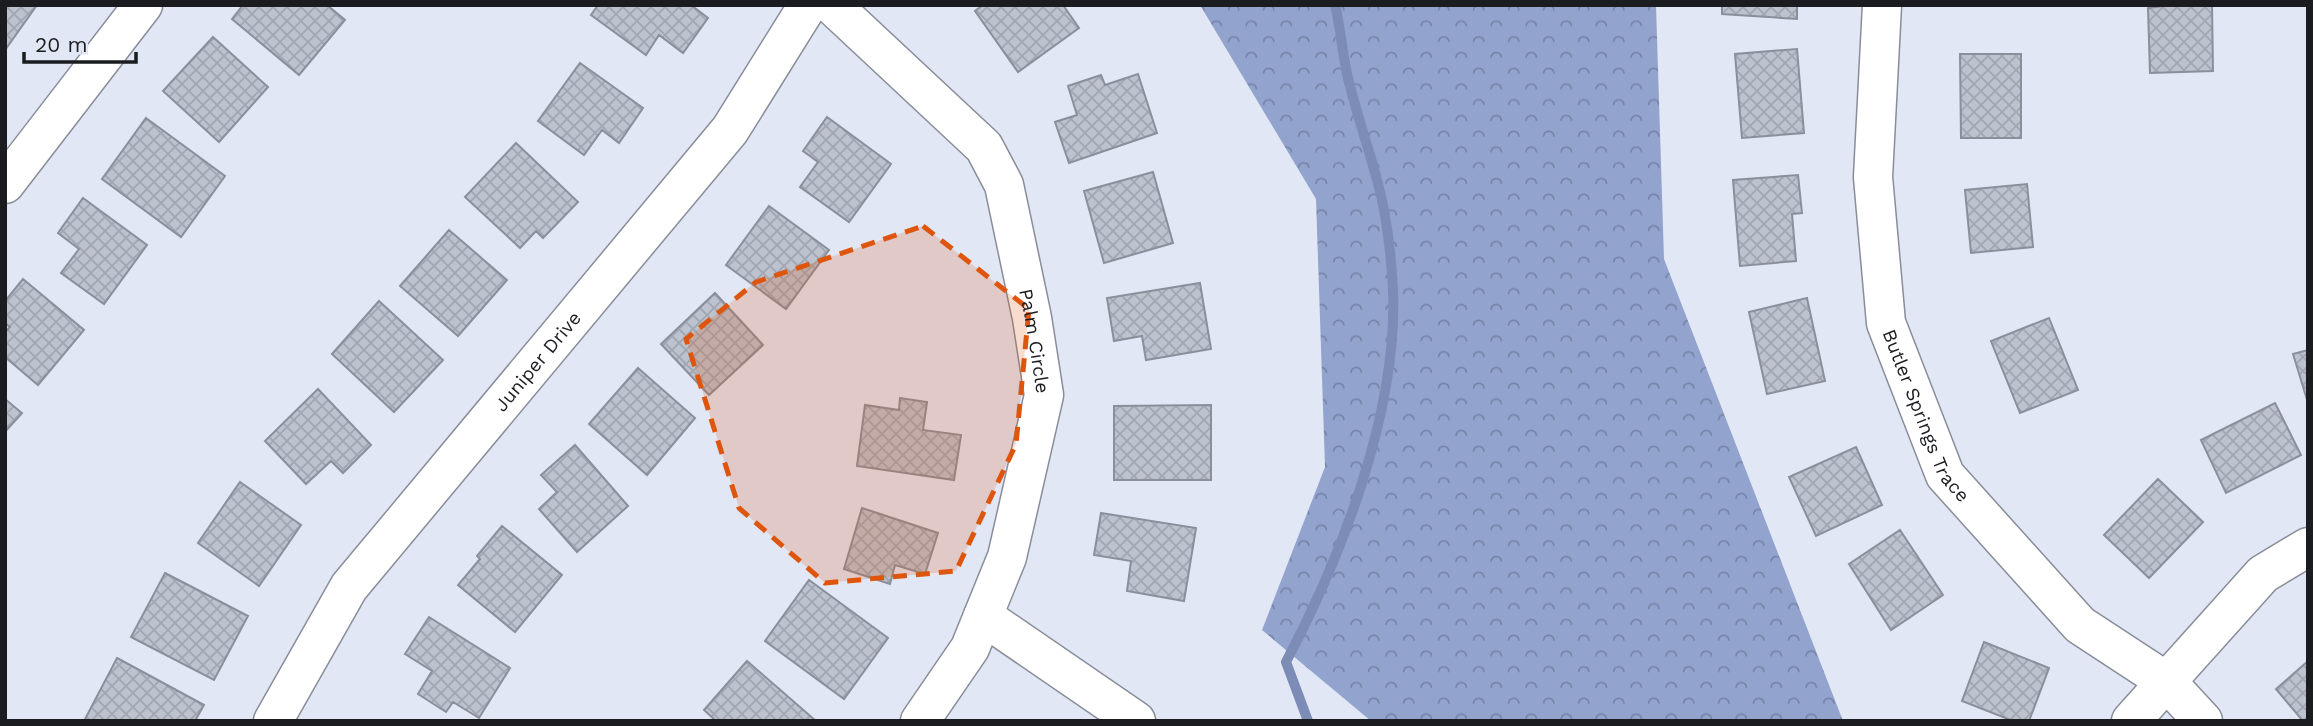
<svg xmlns="http://www.w3.org/2000/svg" width="2313" height="726" font-family="'Work Sans',sans-serif">
	<style>
		.forest { fill: url(#forest-crowns) }
		.lines { fill: none; stroke-linecap: round; stroke-linejoin: round }
		.stream { stroke: #7c8cb6; stroke-width: 10 }
		.building { fill: url(#building-cross-hatch); stroke: #8a8f9b; stroke-width: 2 }
		.street-casing { stroke: #888d99; stroke-width: 41 }
		.street { stroke: #fff; stroke-width: 38 }
		.marked { fill: #de560d; fill-opacity: 0.2; stroke: #de560d; stroke-width: 5; stroke-dasharray: 14 9; stroke-linejoin: round }
		.labels { text-anchor: middle; dominant-baseline: central; stroke-width: 5; stroke-linejoin: round; paint-order: stroke }
		.street-label { font-size: 19px; fill: #1a1c20; stroke: #e1e7f4 }
	</style>
	<defs>
		<pattern id="forest-crowns" width="20" height="18" patternUnits="userSpaceOnUse" patternTransform="scale(1.75)"><rect width="20" height="18" fill="#92a3ce"/><path d="M2 6a3 3 0 1 1 6 0M12 15a3 3 0 1 1 6 0" fill="none" stroke="#7684a7"/></pattern>
		<pattern id="building-cross-hatch" width="8" height="8" patternUnits="userSpaceOnUse" patternTransform="scale(1.75)"><rect width="8" height="8" fill="#bdc2cf"/><path d="M0 0l8 8M0 8l8-8" fill="none" stroke="#a2a6b1"/></pattern>
	</defs>
	<rect width="100%" height="100%" fill="#e1e7f4"/>
	<path class="forest" d="M1200,5H1656L1664,259L1843,721H1371L1262,630L1325,467L1316,199Z"/>
	<g class="lines">
		<path class="stream" d="M1308,721L1286,662C1342,556 1398,411 1393,290C1391,253 1387,215 1377,180C1368,146 1356,112 1348,78C1342,54 1341,29 1335,5"/>
	</g>
	<path class="building" d="M5,5H37L5,50Z
		M243,5H327L345,20L299,75L232,19Z
		M598,5H691L708,18L683,53L659,35L646,55L591,15Z
		M983,5H1063L1079,28L1018,72L975,11Z
		M1722,5H1797V19L1722,14Z
		M2171,5H2212L2213,71L2150,73L2148,8Z
		M213,37L268,87L219,142L163,91Z
		M1797,49L1804,133L1742,138L1735,54Z
		M1960,54H2021V138H1961Z
		M580,63L643,108L619,143L602,130L584,155L538,121Z
		M1138,74L1157,133L1069,163L1055,122L1077,115L1068,86L1101,75L1105,85Z
		M827,117L891,164L849,222L800,187L818,162L803,151Z
		M146,118L225,176L181,237L102,179Z
		M516,143L578,202L543,238L536,231L520,248L465,197Z
		M1153,172L1173,243L1104,263L1084,191Z
		M1798,175L1802,213L1792,214L1796,261L1740,266L1733,180Z
		M2027,184L2033,247L1971,253L1965,190Z
		M83,198L147,245L104,304L61,273L79,249L58,233Z
		M769,206L829,250L786,309L726,265Z
		M449,230L507,280L458,336L400,286Z
		M23,279L84,330L38,385L5,357V332L10,327L5,323V301Z
		M1200,283L1211,349L1146,360L1142,336L1114,341L1107,298Z
		M715,293L763,345L709,395L661,344Z
		M1807,298L1825,381L1767,394L1749,312Z
		M379,301L443,360L394,412L332,354Z
		M2049,318L2078,390L2020,413L1991,341Z
		M2308,350V403L2293,354Z
		M638,368L695,418L647,475L589,424Z
		M318,389L371,445L343,473L331,461L306,484L265,441Z
		M900,398L927,402L923,430L961,435L954,480L857,466L865,405L899,410Z
		M5,399L22,413L5,432Z
		M2275,403L2301,455L2226,493L2201,440Z
		M1211,405V480H1114V406Z
		M575,445L628,506L577,552L539,509L557,492L541,475Z
		M1856,447L1882,505L1816,536L1789,477Z
		M2158,479L2203,522L2149,578L2104,535Z
		M240,482L301,525L259,586L198,543Z
		M862,508L938,533L925,574L895,565L890,584L844,569Z
		M1101,513L1196,528L1184,601L1127,591L1131,561L1094,555Z
		M502,526L562,575L515,632L458,585L480,559L477,556Z
		M1900,530L1943,595L1891,630L1849,564Z
		M165,573L248,616L214,680L131,637Z
		M809,580L888,638L844,699L765,641Z
		M429,617L510,668L479,718L453,702L446,712L418,694L432,671L405,654Z
		M1984,642L2049,668L2029,721H2013L1962,701Z
		M117,658L204,705L195,721H84Z
		M747,661L816,721H716L704,710Z
		M2308,661V721H2303L2276,689Z"/>
	<g class="lines">
		<g class="street-casing">
			<g id="street">
				<path id="s1" d="M832,5L984,147L1004,185L1032,318L1044,395L1007,557L970,648L920,721"/>
				<path id="s2" d="M1882,5L1873,177L1886,323L1945,475L2080,625L2167,682L2203,721"/>
				<path d="M5,184L143,5"/>
				<path d="M983,616L1136,721"/>
				<path id="s3" d="M273,721L349,587L730,130L808,5"/>
				<path d="M2131,721L2263,574L2308,547"/>
			</g>
		</g>
		<use href="#street" class="street"/>
	</g>
	<path class="marked" d="M923,226L1029,309L1016,444L956,571L825,583L739,508L686,339L756,282Z"/>
	<g class="labels">
		<g class="street-label">
			<text stroke="none"><textPath href="#s1" startOffset="410">Palm Circle</textPath></text>
			<text stroke="none"><textPath href="#s3" startOffset="448">Juniper Drive</textPath></text>
			<text stroke="none"><textPath href="#s2" startOffset="420">Butler Springs Trace</textPath></text>
		</g>
	</g>
	<rect width="2313" height="726" fill="none" stroke="#1a1c20" stroke-width="14"/>
	<path d="M24 52v10h112v-10" fill="none" stroke="#1a1c20" stroke-width="3.5"/>
	<text x="35" y="52" font-size="21" fill="#1a1c20" stroke="#e1e7f4" stroke-width="5" paint-order="stroke">20 m</text>
</svg>
